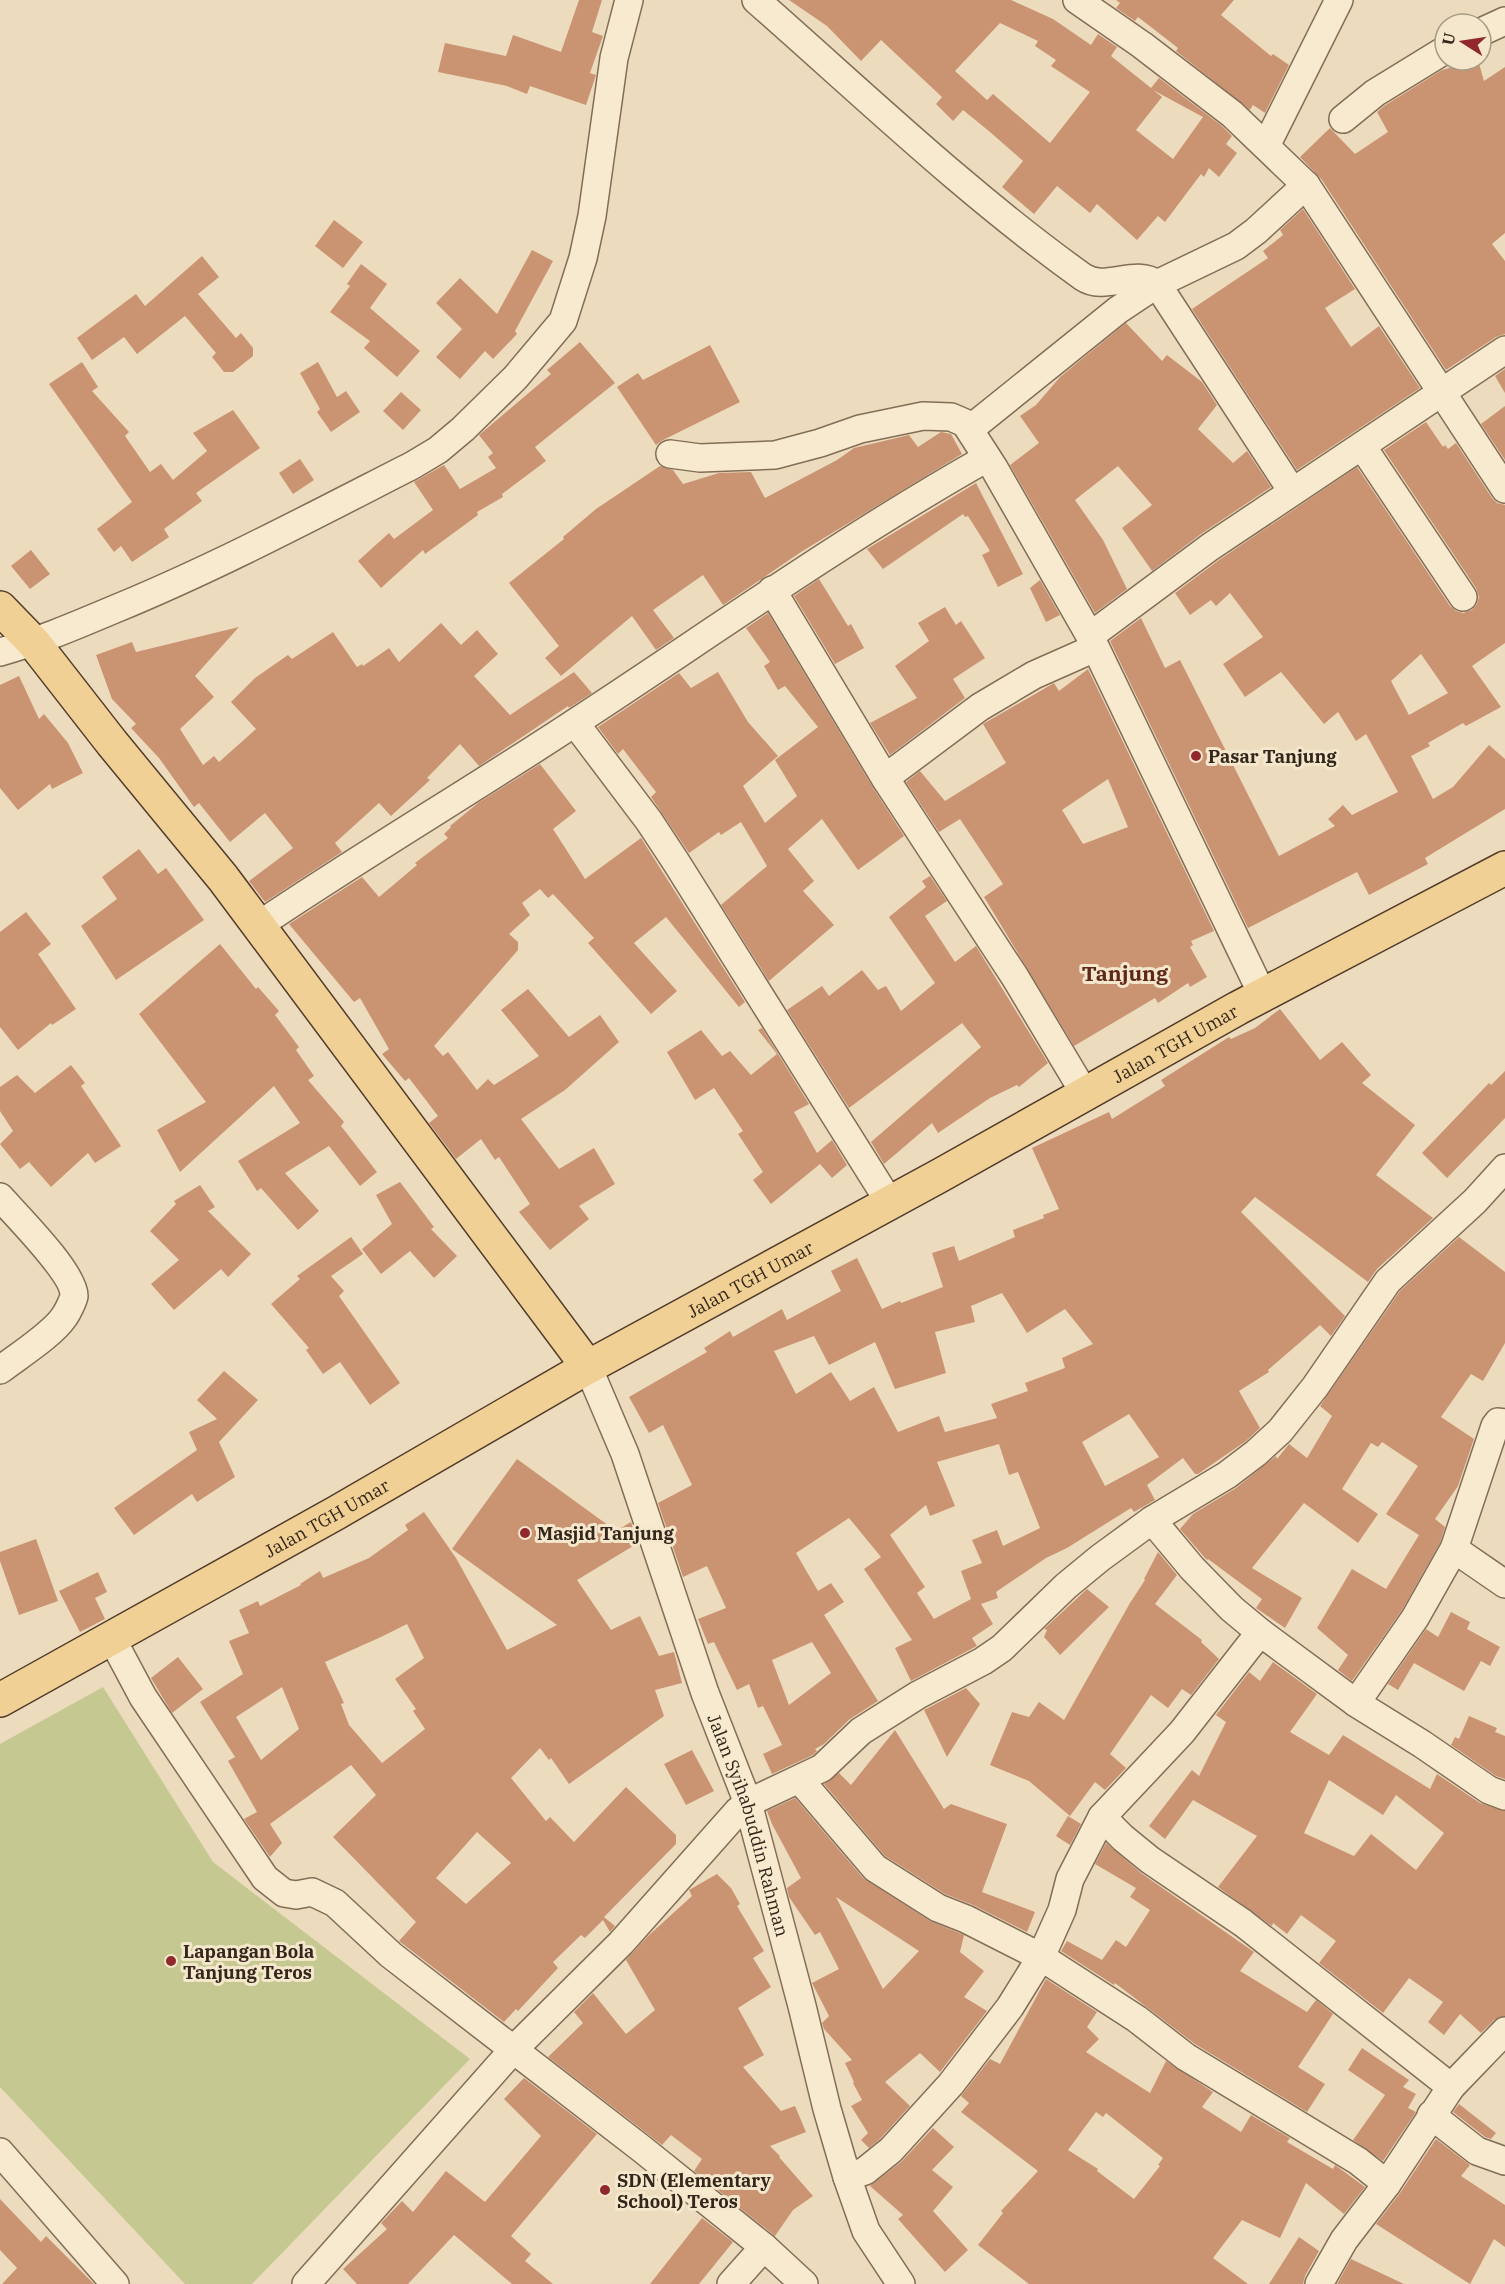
<svg xmlns="http://www.w3.org/2000/svg" width="1505" height="2284" font-family="'IBM Plex Serif',serif">
	<style>
		.green { fill: #c5c991 }
		.building { fill: #ca9473; fill-rule: evenodd }
		.lines { fill: none; stroke-linecap: round; stroke-linejoin: round }
		.minor-casing { stroke: #836d57; stroke-width: 30 }
		.major-casing { stroke: #513b2b; stroke-width: 36 }
		.minor { stroke: #f8eacf; stroke-width: 27 }
		.major { stroke: #f0d094; stroke-width: 33 }
		.poi-dot { fill: #91282d; stroke: #f4e7cc; stroke-width: 2 }
		.labels { text-anchor: middle; dominant-baseline: central; stroke-width: 6; stroke-linejoin: round; paint-order: stroke }
		.poi-label { font-size: 18px; font-weight: bold; fill: #33261b; stroke: #f4e7cc; text-anchor: start }
		.street-label { font-size: 18px; fill: #33261b; stroke: #f4e7cc }
		.quarter-label { font-size: 21px; font-weight: bold; fill: #5e271b; stroke: #f4e7cc }
	</style>
	<rect width="100%" height="100%" fill="#ecdcbd"/>
	<path class="green" d="M103,1687L213,1862L470,2059L252,2284H185L0,2087V1744Z"/>
	<path class="building" d="M579,0H602L592,32L603,36L590,73L596,75L586,105L530,86L527,94L507,86L438,72L445,43L506,56L513,35L561,52Z
		M789,0H1011L1053,19L1091,45L1098,34L1117,47L1111,56L1151,88L1159,78L1222,126L1232,136L1226,144L1237,153L1219,177L1209,168L1204,177L1201,174L1165,222L1158,216L1137,240L1097,204L1090,213L1057,186L1034,214L1002,187L1023,161L990,132L963,110L953,121L936,104L942,97L881,40L861,61L827,26ZM1000,23L1038,41L1035,46L1056,60L1051,66L1090,92L1050,143L993,94L987,100L955,71ZM1153,90L1203,117L1173,159L1136,130L1162,97Z
		M1116,0H1234L1221,15L1271,56L1273,54L1289,65L1265,113L1253,105L1250,110L1176,51L1178,48L1138,17L1135,21L1116,8L1120,3Z
		M1478,60L1484,81L1505,67V233L1492,244L1505,261V334L1496,337L1446,370L1322,180L1300,157L1330,128L1355,154L1388,132L1377,112L1384,106L1442,70Z
		M1303,209L1355,289L1325,308L1351,347L1379,326L1420,388L1297,470L1192,309L1268,258L1263,251L1283,235L1280,230Z
		M334,220L363,242L343,268L315,246Z
		M532,250L553,261L515,331L517,334L493,359L485,351L460,379L436,357L462,329L436,303L460,278L497,314Z
		M202,256L219,277L198,294L236,338L241,333L253,348V356L233,372H224L212,357L216,353L185,316L137,354L124,337L92,360L77,338L136,294L145,306Z
		M361,264L387,284L370,308L420,351L397,377L364,348L370,341L330,312L350,286L347,284Z
		M1126,323L1162,361L1167,355L1202,382L1217,405L1198,429L1233,463L1247,451L1271,487L1201,534L1152,571L1122,528L1152,505L1118,466L1075,500L1103,540L1127,589L1095,613L1010,465L1039,443L1020,416L1036,405L1060,377Z
		M580,342L615,383L535,447L546,461L502,494L503,497L477,512L478,515L425,554L423,550L381,588L358,561L389,533L394,539L433,510L414,482L444,465L460,489L496,468L488,457L493,453L479,435L551,374L547,370Z
		M710,345L740,402L663,440L656,445L617,387L638,373L643,380Z
		M82,362L98,387L92,391L129,432L125,436L150,472L161,464L173,480L207,451L193,433L233,410L260,448L196,493L202,501L164,529L169,537L132,562L121,546L114,552L97,529L132,502L49,384Z
		M318,362L337,397L346,391L360,412L331,432L317,412L320,409L300,373Z
		M1505,369V393L1495,376Z
		M401,392L421,410L403,430L383,411Z
		M1505,406V460L1481,424Z
		M1426,422L1443,447L1445,445L1448,449L1456,443L1492,498L1497,503L1505,505V643L1472,666L1501,707L1466,726L1463,723L1428,743L1430,746L1411,756L1433,799L1453,787L1489,745L1505,759V809L1425,858L1428,864L1369,895L1357,872L1248,928L1110,641L1141,618L1165,668L1180,660L1279,856L1335,826L1328,819L1343,805L1352,815L1398,792L1366,734L1356,741L1338,712L1324,724L1281,672L1245,697L1223,664L1263,637L1230,593L1216,606L1211,600L1190,615L1175,593L1219,560L1357,467L1450,606L1456,611L1463,613L1472,610L1477,604L1479,597L1476,588L1384,450ZM1421,654L1448,693L1409,715L1391,681Z
		M941,432L951,434L962,454L801,552L723,605L703,575L653,610L674,638L656,650L632,616L561,676L545,658L559,646L509,583L564,539L563,537L596,509L660,466L673,470L683,484L719,473L751,472L765,498L837,460L854,448L909,435L918,447Z
		M300,459L314,480L293,494L279,473Z
		M976,483L1023,574L998,587L982,555L990,551L968,516L965,517L963,514L883,569L867,549Z
		M31,550L50,574L30,589L11,566Z
		M819,579L848,626L851,624L864,648L835,664L794,596Z
		M1040,580L1060,615L1046,622L1030,588Z
		M945,607L956,625L961,621L985,658L953,679L965,698L890,755L870,723L917,698L895,666L929,641L918,623Z
		M768,613L872,786L904,836L858,870L822,819L788,849L814,881L803,891L834,925L769,981L721,905L767,866L741,822L721,835L719,832L689,853L651,797L656,792L623,749L618,754L598,727L679,673L691,688L718,672L748,722L778,756L743,786L765,823L797,796L775,760L818,727L785,686L778,690L764,666L770,662L746,628Z
		M441,623L461,645L477,630L498,654L474,676L510,715L574,672L592,693L569,708L568,706L479,766L460,744L427,778L430,780L391,816L379,803L335,843L342,852L265,902L249,881L293,848L265,813L230,842L199,803L194,807L159,758L131,728L136,724L112,699L96,655L132,642L136,652L239,627L195,676L214,697L180,729L203,765L214,756L219,762L256,729L231,702L255,678L288,655L292,659L333,632L357,667L362,664L363,666L389,648L399,662Z
		M1088,669L1214,931L1191,941L1193,945L1190,947L1207,977L1190,987L1188,983L1158,1003L1155,998L1074,1046L984,897L1003,884L960,819L939,832L906,782L920,771L945,801L1006,763L983,724L1054,683L1059,691ZM1108,779L1128,827L1083,844L1062,810Z
		M19,676L39,719L44,714L68,743L83,773L52,789L50,784L18,810L0,788V685Z
		M540,764L576,811L553,829L585,879L641,838L745,1002L739,1007L666,917L634,943L677,991L651,1014L588,943L594,938L553,894L548,898L540,889L522,903L530,915L509,934L518,942V950L434,1046L443,1056L448,1052L477,1090L488,1079L494,1085L539,1056L501,1010L528,989L569,1037L600,1015L619,1042L565,1090L521,1119L559,1169L594,1148L615,1184L579,1206L589,1219L550,1250L519,1212L530,1204L499,1157L495,1160L481,1139L456,1159L429,1123L438,1116L409,1078L405,1081L382,1054L389,1049L360,998L354,1002L289,924L362,877L379,897L417,865L415,863L448,838L444,834L451,827L450,826L478,803Z
		M139,849L158,874L166,868L204,920L116,980L81,926L117,899L102,877Z
		M930,876L947,901L925,916L955,962L976,946L1048,1063L1019,1087L1017,1085L990,1098L938,1133L932,1123L884,1164L871,1142L981,1047L962,1023L849,1108L787,1010L822,986L829,996L862,970L878,990L886,986L901,1011L935,983L889,917L926,887L922,881Z
		M26,912L51,944L38,954L76,1009L52,1025L51,1023L18,1050L0,1027V932Z
		M220,944L256,989L258,987L279,1011L275,1015L299,1047L296,1050L314,1076L308,1080L344,1122L341,1126L377,1172L360,1186L329,1146L285,1173L319,1211L298,1230L261,1188L257,1191L238,1161L300,1123L274,1086L180,1172L157,1130L206,1102L139,1014Z
		M1280,1009L1320,1060L1342,1042L1371,1075L1362,1083L1415,1125L1376,1175L1433,1218L1377,1269L1368,1282L1255,1197L1241,1212L1345,1316L1331,1336L1320,1325L1268,1370L1269,1372L1239,1391L1260,1428L1246,1441L1198,1474H1195L1183,1458L1147,1485L1155,1500L1134,1512L1131,1508L1067,1548L1046,1558L996,1592L998,1598L981,1604L993,1624L972,1638L977,1646L975,1647L911,1681L895,1648L912,1640L864,1569L881,1557L849,1518L796,1553L818,1591L831,1583L844,1602L824,1615L878,1701L850,1719L824,1744L815,1749L817,1751L813,1755L772,1774L763,1754L782,1745L763,1706L758,1708L749,1684L737,1690L714,1642L708,1644L698,1619L726,1608L707,1566L683,1577L658,1503L692,1485L663,1425L649,1433L629,1397L707,1352L704,1348L730,1331L733,1337L782,1309L787,1320L841,1291L831,1271L857,1258L882,1309L900,1301L901,1303L943,1287L932,1253L954,1246L959,1261L1015,1237L1013,1230L1044,1218L1043,1215L1059,1209L1032,1148L1109,1112L1112,1119L1165,1086L1161,1080L1229,1037L1231,1039L1255,1028ZM1002,1293L1027,1333L1065,1309L1093,1344L1062,1358L1065,1368L1025,1383L1028,1391L991,1404L997,1418L945,1432L939,1416L898,1432L874,1387L850,1401L831,1372L796,1394L774,1351L814,1336L829,1365L875,1342L895,1389L946,1373L935,1332L975,1322L971,1306ZM1129,1414L1159,1457L1105,1486L1082,1442ZM999,1444L1009,1475L1018,1472L1040,1528L1003,1546L997,1530L972,1540L982,1563L961,1571L971,1599L934,1619L917,1593L925,1587L890,1535L926,1505L930,1516L955,1506L937,1462ZM812,1642L831,1673L789,1705L772,1660Z
		M762,1028L809,1104L794,1112L817,1153L832,1140L847,1165L832,1178L820,1164L771,1204L753,1180L763,1172L738,1134L743,1131L714,1088L695,1100L667,1052L701,1030L722,1056L730,1051L751,1075L777,1054L758,1030Z
		M71,1065L85,1083L81,1086L121,1146L95,1163L88,1153L51,1187L29,1162L20,1169L0,1144L13,1131L0,1111V1087L17,1075L35,1093Z
		M1505,1071V1118L1447,1178L1422,1153L1489,1083L1491,1085Z
		M400,1182L434,1227L431,1229L457,1256L434,1278L410,1251L381,1274L362,1249L392,1224L376,1195Z
		M200,1185L215,1207L208,1211L251,1254L228,1277L221,1269L174,1310L151,1284L179,1260L150,1231L176,1204L174,1201Z
		M351,1237L363,1254L331,1276L344,1291L339,1296L400,1383L370,1405L340,1362L323,1374L306,1350L309,1348L271,1304L300,1279L297,1276Z
		M1459,1237L1505,1272V1343L1483,1381L1471,1374L1441,1417L1474,1439L1458,1486L1435,1519L1445,1527L1440,1543L1402,1610L1352,1681L1338,1670L1348,1655L1317,1628L1352,1569L1386,1589L1419,1535L1386,1514L1418,1466L1382,1442L1378,1447L1371,1443L1342,1489L1378,1514L1358,1543L1304,1503L1252,1568L1302,1598L1285,1628L1256,1608L1262,1599L1208,1559L1207,1560L1205,1558L1180,1529L1193,1514L1236,1488L1276,1456L1277,1459L1289,1444L1307,1458L1332,1416L1320,1406L1400,1291Z
		M224,1371L258,1400L219,1442L235,1477L197,1502L192,1494L134,1535L114,1508L197,1450L189,1432L217,1419L197,1400Z
		M517,1459L616,1531L631,1522L638,1543L577,1580L611,1630L640,1616L659,1656L674,1652L682,1683L655,1690L664,1716L569,1784L551,1758L549,1760L540,1748L511,1778L546,1821L550,1817L574,1842L626,1787L676,1835V1844L604,1917L615,1926L610,1932L603,1920L585,1938L581,1935L553,1962L558,1968L518,2011L516,2009L504,2022L399,1941L416,1922L333,1837L376,1795L351,1765L270,1824L282,1843L270,1857L244,1819L257,1812L228,1761L235,1757L200,1702L243,1674L229,1641L249,1633L239,1610L258,1601L260,1606L301,1585L300,1584L320,1571L323,1578L369,1558L408,1530L405,1525L424,1512L456,1558L507,1650L557,1625L452,1549ZM407,1624L424,1658L395,1679L416,1709L413,1711L425,1729L382,1763L349,1725L341,1704L344,1703L325,1662L381,1637ZM282,1687L299,1729L261,1760L236,1717ZM477,1832L511,1863L466,1904L436,1878Z
		M36,1539L58,1601L19,1615L0,1561V1552Z
		M1158,1552L1177,1575L1155,1604L1202,1640L1201,1642L1219,1659L1191,1695L1182,1689L1168,1708L1151,1695L1110,1754L1126,1768L1105,1790L1095,1782L1070,1816L1029,1781L990,1765L1012,1712L1029,1717L1039,1702L1064,1720L1130,1603L1145,1580L1144,1579Z
		M98,1572L107,1592L95,1598L105,1619L80,1632L59,1591Z
		M1087,1589L1109,1607L1060,1655L1044,1637L1047,1630L1044,1629Z
		M1451,1612L1470,1622L1467,1629L1500,1647L1490,1666L1481,1661L1464,1691L1414,1663L1398,1690L1388,1684L1426,1629L1438,1637Z
		M178,1657L203,1689L172,1713L151,1678Z
		M1273,1662L1317,1694L1290,1732L1329,1755L1343,1735L1430,1789L1437,1774L1480,1803L1505,1811V2016L1494,2020L1481,2033L1460,2014L1444,2035L1428,2022L1443,2002L1409,1978L1383,2013L1319,1963L1336,1941L1301,1915L1287,1934L1273,1923L1272,1926L1218,1887L1257,1836L1193,1800L1165,1839L1149,1826L1192,1770L1199,1776L1226,1722L1216,1715L1249,1672L1260,1681ZM1329,1780L1383,1815L1396,1795L1444,1833L1416,1870L1371,1834L1354,1856L1304,1833Z
		M966,1688L980,1704L947,1757L924,1710Z
		M1469,1716L1497,1728L1495,1732L1505,1736V1779L1496,1776L1451,1745L1455,1737L1459,1739Z
		M895,1730L944,1809L951,1804L1007,1824L982,1892L1035,1912L1027,1932L973,1905L945,1894L885,1856L824,1784L839,1773L851,1785Z
		M692,1750L714,1791L686,1805L664,1764Z
		M795,1798L863,1878L930,1921L964,1935L960,1952L984,1971L964,1997L987,2011L940,2072L920,2053L885,2082L910,2106L880,2139L869,2148L861,2140L868,2133L851,2106L862,2100L853,2083L854,2082L845,2063L852,2060L824,2029L822,2023L829,2016L812,1983L839,1969L820,1932L815,1935L789,1897L787,1888L801,1878L772,1824L767,1811ZM836,1897L919,1951L883,1989Z
		M1068,1816L1081,1824L1070,1845L1056,1836Z
		M1106,1843L1141,1873L1254,1952L1240,1971L1307,2012L1316,2000L1333,2014L1298,2067L1325,2084L1307,2112L1195,2044L1115,1983L1114,1985L1061,1951L1067,1941L1102,1960L1116,1940L1126,1947L1150,1910L1130,1897L1136,1888L1095,1864Z
		M717,1874L731,1888L740,1904L737,1906L764,1951L753,1958L771,1987L738,2008L764,2055L743,2067L781,2111L795,2106L806,2132L770,2146L780,2156L779,2157L813,2196L793,2210L775,2236L694,2171L702,2159L671,2135L662,2145L548,2057L583,2023L574,2012L593,1993L626,2034L655,2010L626,1960L648,1936L692,1896L689,1890Z
		M1046,1979L1097,2012L1087,2027L1099,2039L1086,2052L1150,2093L1166,2061L1213,2092L1202,2107L1241,2132L1251,2115L1290,2138L1287,2142L1333,2169L1335,2165L1365,2187L1344,2214L1306,2183L1280,2238L1242,2220L1213,2258L1248,2284H1029L978,2245L1003,2213L1001,2211L1038,2171L961,2112L969,2103L961,2096L990,2059L1000,2064ZM1096,2112L1103,2117L1106,2113L1163,2158L1158,2165L1160,2166L1134,2199L1097,2171L1098,2169L1068,2150Z
		M1362,2048L1409,2080L1403,2087L1416,2094L1408,2108L1416,2112L1383,2161L1353,2140L1385,2095L1348,2070Z
		M524,2078L597,2134L511,2236L531,2254L525,2261L553,2284H512L454,2235L408,2284H357L343,2269L387,2229L381,2223L402,2201L413,2212L446,2171L485,2202L541,2136L504,2099Z
		M1459,2104L1496,2133L1491,2139L1485,2137L1453,2112Z
		M933,2128L954,2147L932,2170L953,2187L933,2211L968,2250L945,2272L898,2219L903,2215L870,2186L901,2162Z
		M1436,2139L1470,2165L1461,2176L1505,2205V2247L1494,2239L1470,2284L1376,2224L1400,2193Z
		M0,2199L41,2242L46,2236L94,2284H2L17,2268L0,2250Z
		M702,2218L733,2242L699,2284H650Z
		M1299,2237L1319,2251L1305,2276L1303,2284H1269Z
		M1351,2259L1404,2284H1337Z"/>
	<g class="lines">
		<g class="minor-casing">
			<g id="minor">
				<path d="M756,0C863,94 967,194 1083,277C1105,292 1135,268 1157,284L1292,491"/>
				<path d="M1077,0L1142,45L1232,114L1306,185L1505,489"/>
				<path d="M1481,32L1505,21"/>
				<path d="M1343,119L1375,93L1445,50"/>
				<path d="M1266,146L1339,0"/>
				<path d="M970,429L1118,310L1157,284L1236,246L1256,231L1306,185"/>
				<path d="M1362,446L1463,597"/>
				<path d="M670,454L700,458L775,455L820,443L860,429L923,416L951,417L965,423L994,468L1090,636L1263,996"/>
				<path d="M772,590L885,778L1015,977L1085,1094"/>
				<path d="M1090,636L1210,547L1505,350"/>
				<path d="M0,652C40,641 77,625 115,609C217,567 315,515 413,465L438,450L463,429L515,378L563,321L583,258L592,216L614,58L629,0"/>
				<path d="M575,723L649,821L676,862L890,1203"/>
				<path d="M885,778L980,707L1034,675L1095,648"/>
				<path d="M259,925C363,855 471,791 576,722C712,633 845,538 987,458"/>
				<path d="M0,1197C16,1215 75,1274 74,1296C73,1301 67,1313 64,1317C52,1335 18,1356 0,1370"/>
				<path id="s1" d="M588,1367L625,1454L705,1693L748,1803L802,2006L827,2109L847,2177L866,2231L901,2284"/>
				<path d="M1152,1520L1192,1568L1232,1609L1261,1633L1356,1703L1422,1744L1489,1790L1505,1796"/>
				<path d="M1454,1549L1505,1584"/>
				<path d="M111,1637L143,1697L265,1878L284,1893L296,1895L312,1892L335,1903L391,1955L642,2149L764,2247L804,2284"/>
				<path d="M1356,1703L1415,1618L1454,1549L1495,1426L1498,1422L1505,1423"/>
				<path d="M800,1780L875,1868L938,1908L966,1919L1041,1957L1062,1910L1070,1879L1102,1817L1182,1732L1250,1645L1261,1633"/>
				<path d="M1102,1817L1123,1838L1150,1860L1243,1923L1451,2087"/>
				<path d="M1431,2115L1477,2151L1505,2161"/>
				<path d="M0,2152L115,2284"/>
				<path d="M847,2177L865,2171L891,2150L951,2084L1010,2007L1041,1957L1137,2019L1186,2057L1358,2161L1387,2184"/>
				<path d="M306,2284L513,2050L621,1943L738,1811L748,1803L822,1768L861,1731L918,1695L983,1661L1002,1648L1066,1586L1100,1558L1152,1520L1227,1475L1256,1453L1280,1431L1315,1387L1388,1281L1475,1201L1505,1168"/>
				<path d="M731,2284L764,2247"/>
				<path d="M1319,2284L1344,2240L1387,2184L1451,2087L1505,2031"/>
			</g>
		</g>
		<g class="major-casing">
			<g id="major">
				<path d="M0,608L34,643L112,743L223,878L588,1367"/>
				<path id="s2" d="M0,1700L336,1513L588,1367L939,1176L1238,1008L1505,868"/>
			</g>
		</g>
		<use href="#minor" class="minor"/>
		<use href="#major" class="major"/>
	</g>
	<g class="poi-dot">
		<circle cx="1196" cy="756" r="6"/>
		<circle cx="525" cy="1533" r="6"/>
		<circle cx="171" cy="1961" r="6"/>
		<circle cx="605" cy="2190" r="6"/>
	</g>
	<g class="labels">
		<g class="poi-label">
			<text x="1208" y="756">Pasar Tanjung</text>
			<text x="537" y="1533">Masjid Tanjung</text>
			<text x="183" y="1951">Lapangan Bola<tspan x="183" dy="21">Tanjung Teros</tspan></text>
			<text x="617" y="2180">SDN (Elementary<tspan x="617" dy="21">School) Teros</tspan></text>
		</g>
		<g class="street-label">
			<text stroke="none"><textPath href="#s2" startOffset="1346">Jalan TGH Umar</textPath></text>
			<text stroke="none"><textPath href="#s2" startOffset="860">Jalan TGH Umar</textPath></text>
			<text stroke="none"><textPath href="#s2" startOffset="374">Jalan TGH Umar</textPath></text>
			<text stroke="none"><textPath href="#s1" startOffset="486">Jalan Syihabuddin Rahman</textPath></text>
		</g>
		<g class="quarter-label">
			<text x="1125" y="973">Tanjung</text>
		</g>
	</g>
	<g transform="translate(1463 42) rotate(282)"><circle r="28" fill="#f4e7cc" stroke="#a79a85" stroke-width="1.5"/>
	<path d="M0-4.5L10 22L0 15L-10 22Z" fill="#91282d"/>
	<text y="-9" font-size="16" font-weight="bold" text-anchor="middle" fill="#33261b">U</text>
	</g>
</svg>
